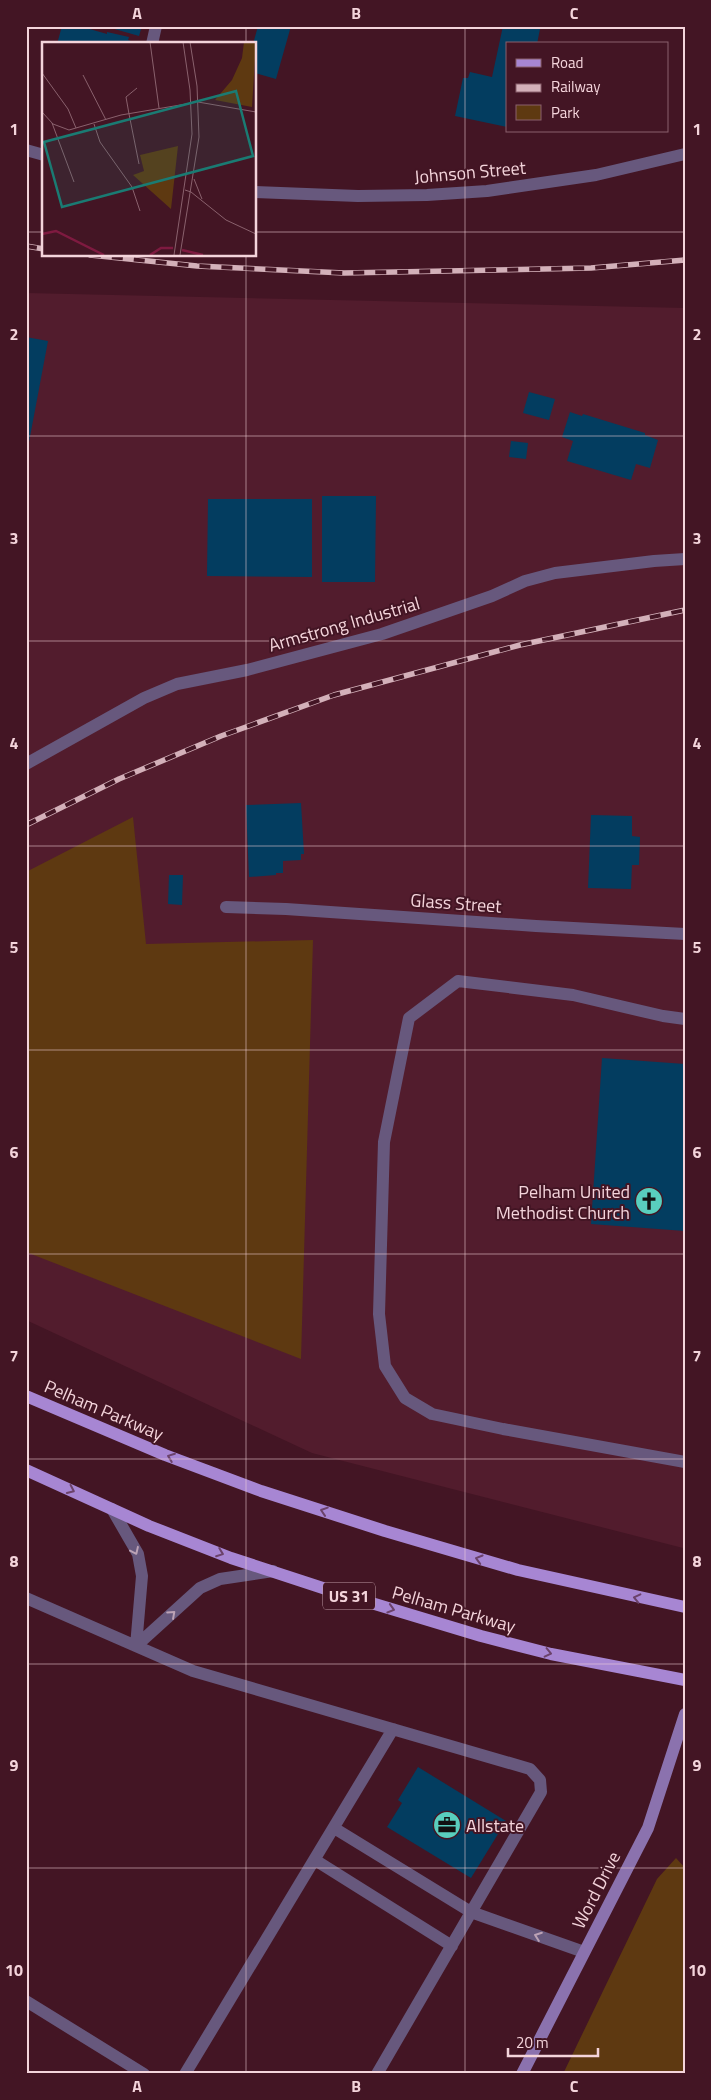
<svg xmlns="http://www.w3.org/2000/svg" width="711" height="2100" font-family="'Titillium Web',sans-serif">
	<style>
		.built { fill: #521c2d }
		.green { fill: #5e3911 }
		.building { fill: #033d60 }
		.lines { fill: none; stroke-linecap: round; stroke-linejoin: round }
		.lane { stroke: #67587d; stroke-width: 12 }
		.street { stroke: #67587d; stroke-width: 12 }
		.secondary { stroke: #8b72ae; stroke-width: 12 }
		.primary { stroke: #a786d3; stroke-width: 12 }
		.rail-casing { stroke: #d3b0b9; stroke-width: 5.5 }
		.rail { stroke: #431524; stroke-width: 4; stroke-dasharray: 11; stroke-linecap: butt }
		.oneway { stroke: #6b426a }
		.oneway2 { stroke: #bca2b5 }
		.grid { fill: none; stroke: #f4d4db; stroke-width: 1; stroke-opacity: 0.55 }
		.labels { text-anchor: middle; dominant-baseline: central; stroke-width: 4; stroke-linejoin: round; paint-order: stroke }
		.shield { fill: #431524; stroke: #bf9ba4; stroke-width: 1 }
		.shield-label { font-size: 16px; font-weight: bold; fill: #f4d4db }
		.street-label { font-size: 18px; fill: #f4d4db; stroke: #431524 }
		.poi-label { font-size: 18px; fill: #f4d4db; stroke: #431524; text-anchor: end }
		.inset-river { fill: none; stroke: #7e1a40; stroke-width: 2.5 }
		.inset-road { fill: none; stroke: #8a616d; stroke-width: 1 }
		.view { fill: #1a7b73; fill-opacity: 0.15; stroke: #1a7b73; stroke-width: 2.5 }
		.inset-edge { fill: none; stroke: #f4d4db; stroke-width: 2.5 }
		.neatline { fill: none; stroke: #f4d4db; stroke-width: 2 }
		.grid-label { font-size: 16px; text-anchor: middle; font-weight: bold; fill: #f4d4db }
	</style>
	<rect width="100%" height="100%" fill="#431524"/>
	<path class="built" d="M26,293L685,308V1578L683,1548L312,1453L26,1320Z"/>
	<path class="green" d="M133,817L146,944L313,940L301,1359L26,1252V872Z
		M676,1858L685,1868V2074H563L657,1879Z"/>
	<path class="building" d="M62,26H79L107,34V32L129,37L128,40L140,44H57Z
		M104,26H142L139,36Z
		M258,26H291L276,79L255,73V44H253Z
		M503,26H528L540,29L537,44H507V127L455,116L463,78H468L470,72L492,77Z
		M26,337L48,341L29,442H26Z
		M529,392L555,399L549,420L523,413Z
		M570,412L582,416L583,414L645,433V435L658,440L650,468L636,464L631,480L567,461L573,441L562,437Z
		M511,441L528,443L526,459L509,457Z
		M322,496H376L375,582H322Z
		M208,499H312V577L207,576Z
		M301,803L304,854H301V860L283,861V873H276V875L249,877L246,805Z
		M591,815L632,816V836L640,837L639,865H632L631,889L588,888Z
		M169,875H183L182,905L168,904Z
		M602,1058L685,1064V1231L591,1224Z
		M418,1767L506,1821L471,1878L387,1827L402,1803L398,1800Z"/>
	<g class="lines">
		<path class="lane" d="M152,44L156,26
			M26,150L44,155
			M685,1019L663,1016L573,995L458,981L409,1018L384,1142L379,1314L385,1366L405,1398L432,1414L503,1429L685,1462
			M112,1509L138,1554L142,1576L136,1646
			M26,1598L193,1671L530,1769L540,1780L541,1792L377,2074
			M136,1646L200,1588L220,1579L273,1571
			M334,1828L471,1912L584,1952
			M315,1860L452,1946
			M26,2001L144,2074
			M185,2074L393,1729"/>
		<path class="street" d="M255,192L358,196L427,195L487,191L596,175L685,154
			M26,764L144,698L177,684L247,670L382,634L492,596L525,581L555,573L654,561L685,559
			M226,907L286,909L536,926L685,934"/>
		<path class="secondary" d="M522,2074L648,1828L685,1714"/>
		<path class="primary" d="M26,1396L165,1455L261,1491L385,1531L518,1570L685,1607
			M26,1470L149,1526L231,1558L335,1592L481,1636L551,1654L685,1680"/>
		<g class="rail-casing">
			<path id="rail" d="M26,246L44,249
				M90,255L197,266L344,273L591,268L685,260
				M26,825L119,779L221,736L334,695L520,645L685,610"/>
		</g>
		<use href="#rail" class="rail"/>
	</g>
	<defs><path id="oneway-chevron" d="M-2-3.5L2.5 0L-2 3.5" fill="none" stroke-width="1.6" stroke-linecap="round" stroke-linejoin="round" transform="scale(1.25)"/></defs>
	<g class="oneway">
		<use href="#oneway-chevron" transform="translate(171 1457) rotate(-159)"/>
		<use href="#oneway-chevron" transform="translate(71 1490) rotate(25)"/>
		<use href="#oneway-chevron" transform="translate(324 1511) rotate(-162)"/>
		<use href="#oneway-chevron" transform="translate(220 1553) rotate(21)"/>
		<use href="#oneway-chevron" transform="translate(479 1559) rotate(-164)"/>
		<use href="#oneway-chevron" transform="translate(637 1598) rotate(-167)"/>
		<use href="#oneway-chevron" transform="translate(391 1609) rotate(17)"/>
		<use href="#oneway-chevron" transform="translate(548 1653) rotate(13)"/>
	</g>
	<g class="oneway2">
		<use href="#oneway-chevron" transform="translate(135 1551) rotate(65)"/>
		<use href="#oneway-chevron" transform="translate(172 1614) rotate(-42)"/>
		<use href="#oneway-chevron" transform="translate(538 1936) rotate(-160)"/>
	</g>
	<path class="grid" d="M246,26V44M465,26V2074M26,232H44M255,232H685M246,255V2074M26,436H685M26,641H685M26,846H685M26,1050H685M26,1254H685M26,1459H685M26,1664H685M26,1868H685"/>
	<defs>
		<g id="church-disc" transform="scale(1.4375)"><circle r="9.5" fill="#59cebe" stroke="#431524"/><path d="M-1.2-6h2.4v3.5h3.3v2.4h-3.3V6h-2.4V-.1h-3.3v-2.4h3.3Z" fill="#111"/></g>
		<g id="office-disc" transform="scale(1.4375)"><circle r="9.5" fill="#59cebe" stroke="#431524"/><path d="M-6-3h4V-5.5h4V-3h4V5H-6ZM-1-4.5V-3h2v-1.5ZM-6 0V1H6V0Z" fill="#111"/></g>
	</defs>
	<g fill-rule="evenodd">
		<use href="#church-disc" x="649" y="1201"/>
		<use href="#office-disc" x="447" y="1825"/>
	</g>
	<g class="labels">
		<rect class="shield" x="323" y="1582.5" width="52" height="27" rx="4"/>
		<g class="shield-label">
			<text x="349" y="1596">US 31</text>
		</g>
		<g class="street-label">
			<text transform="translate(470 172) rotate(-5)">Johnson Street</text>
			<text transform="translate(344 624) rotate(-16)">Armstrong Industrial</text>
			<text transform="translate(456 903) rotate(4)">Glass Street</text>
			<text transform="translate(104 1410) rotate(23)">Pelham Parkway</text>
			<text transform="translate(454 1609) rotate(16)">Pelham Parkway</text>
			<text transform="translate(596 1890) rotate(-63)">Word Drive</text>
		</g>
		<g class="poi-label">
			<text x="630" y="1191">Pelham United<tspan x="630" dy="21">Methodist Church</tspan></text>
			<text x="466" y="1825" text-anchor="start">Allstate</text>
		</g>
	</g>
	<g transform="translate(42 42)">
		<rect width="214" height="214" fill="#431524"/>
		<path d="M202,0H214L210,65L173,58L190,38L200,16ZM136,104L129,167L91,133L102,129L98,113Z" fill="#5e3911"/>
		<path class="inset-river" d="M0,192L14,189L62,213M140,208L161,213M108,213L119,206H131"/>
		<path class="inset-road" d="M108,0L117,66M0,31L26,67L34,86M41,33L64,78M156,60L214,70M0,70L11,82L27,88L79,73L150,61M87,72L97,122M87,72L84,55L95,46M10,81L32,140M52,82L58,100L90,145L98,169M152,137L160,157M143,148L149,150L184,178L214,192M132,213L150,92L148,48L141,0M138,213L157,95L155,44L148,0"/>
		<path class="view" d="M194,49L211,114L20,165L2,100Z"/>
		<rect width="214" height="214" class="inset-edge"/>
	</g>
	<rect width="711" height="2100" fill="none" stroke="#431524" stroke-width="55"/>
	<rect x="506" y="42" width="162" height="90" fill="#431524" stroke="#8a616d"/>
	<rect x="516" y="59" width="25" height="8" fill="#a786d3" stroke="#8a616d"/>
	<text x="551" y="68" font-size="15" fill="#f4d4db">Road</text>
	<rect x="516" y="84" width="25" height="8" fill="#d3b0b9" stroke="#8a616d"/>
	<text x="551" y="92" font-size="15" fill="#f4d4db">Railway</text>
	<rect x="516" y="105" width="25" height="15" fill="#5e3911" stroke="#8a616d"/>
	<text x="551" y="118" font-size="15" fill="#f4d4db">Park</text>
	<path d="M508 2048v8h90v-8" fill="none" stroke="#f4d4db" stroke-width="2.5"/>
	<text x="516" y="2048" font-size="15" fill="#f4d4db" stroke="#431524" stroke-width="4" paint-order="stroke">20 m</text>
	<rect x="28" y="28" width="656" height="2044" class="neatline"/>
	<g class="grid-label">
		<text x="137" y="19">A</text>
		<text x="356" y="19">B</text>
		<text x="574" y="19">C</text>
		<text x="14" y="135">1</text>
		<text x="697" y="135">1</text>
		<text x="14" y="340">2</text>
		<text x="697" y="340">2</text>
		<text x="14" y="544">3</text>
		<text x="697" y="544">3</text>
		<text x="14" y="749">4</text>
		<text x="697" y="749">4</text>
		<text x="14" y="953">5</text>
		<text x="697" y="953">5</text>
		<text x="14" y="1158">6</text>
		<text x="697" y="1158">6</text>
		<text x="14" y="1362">7</text>
		<text x="697" y="1362">7</text>
		<text x="14" y="1567">8</text>
		<text x="697" y="1567">8</text>
		<text x="14" y="1771">9</text>
		<text x="697" y="1771">9</text>
		<text x="14" y="1976">10</text>
		<text x="697" y="1976">10</text>
		<text x="137" y="2092">A</text>
		<text x="356" y="2092">B</text>
		<text x="574" y="2092">C</text>
	</g>
</svg>
